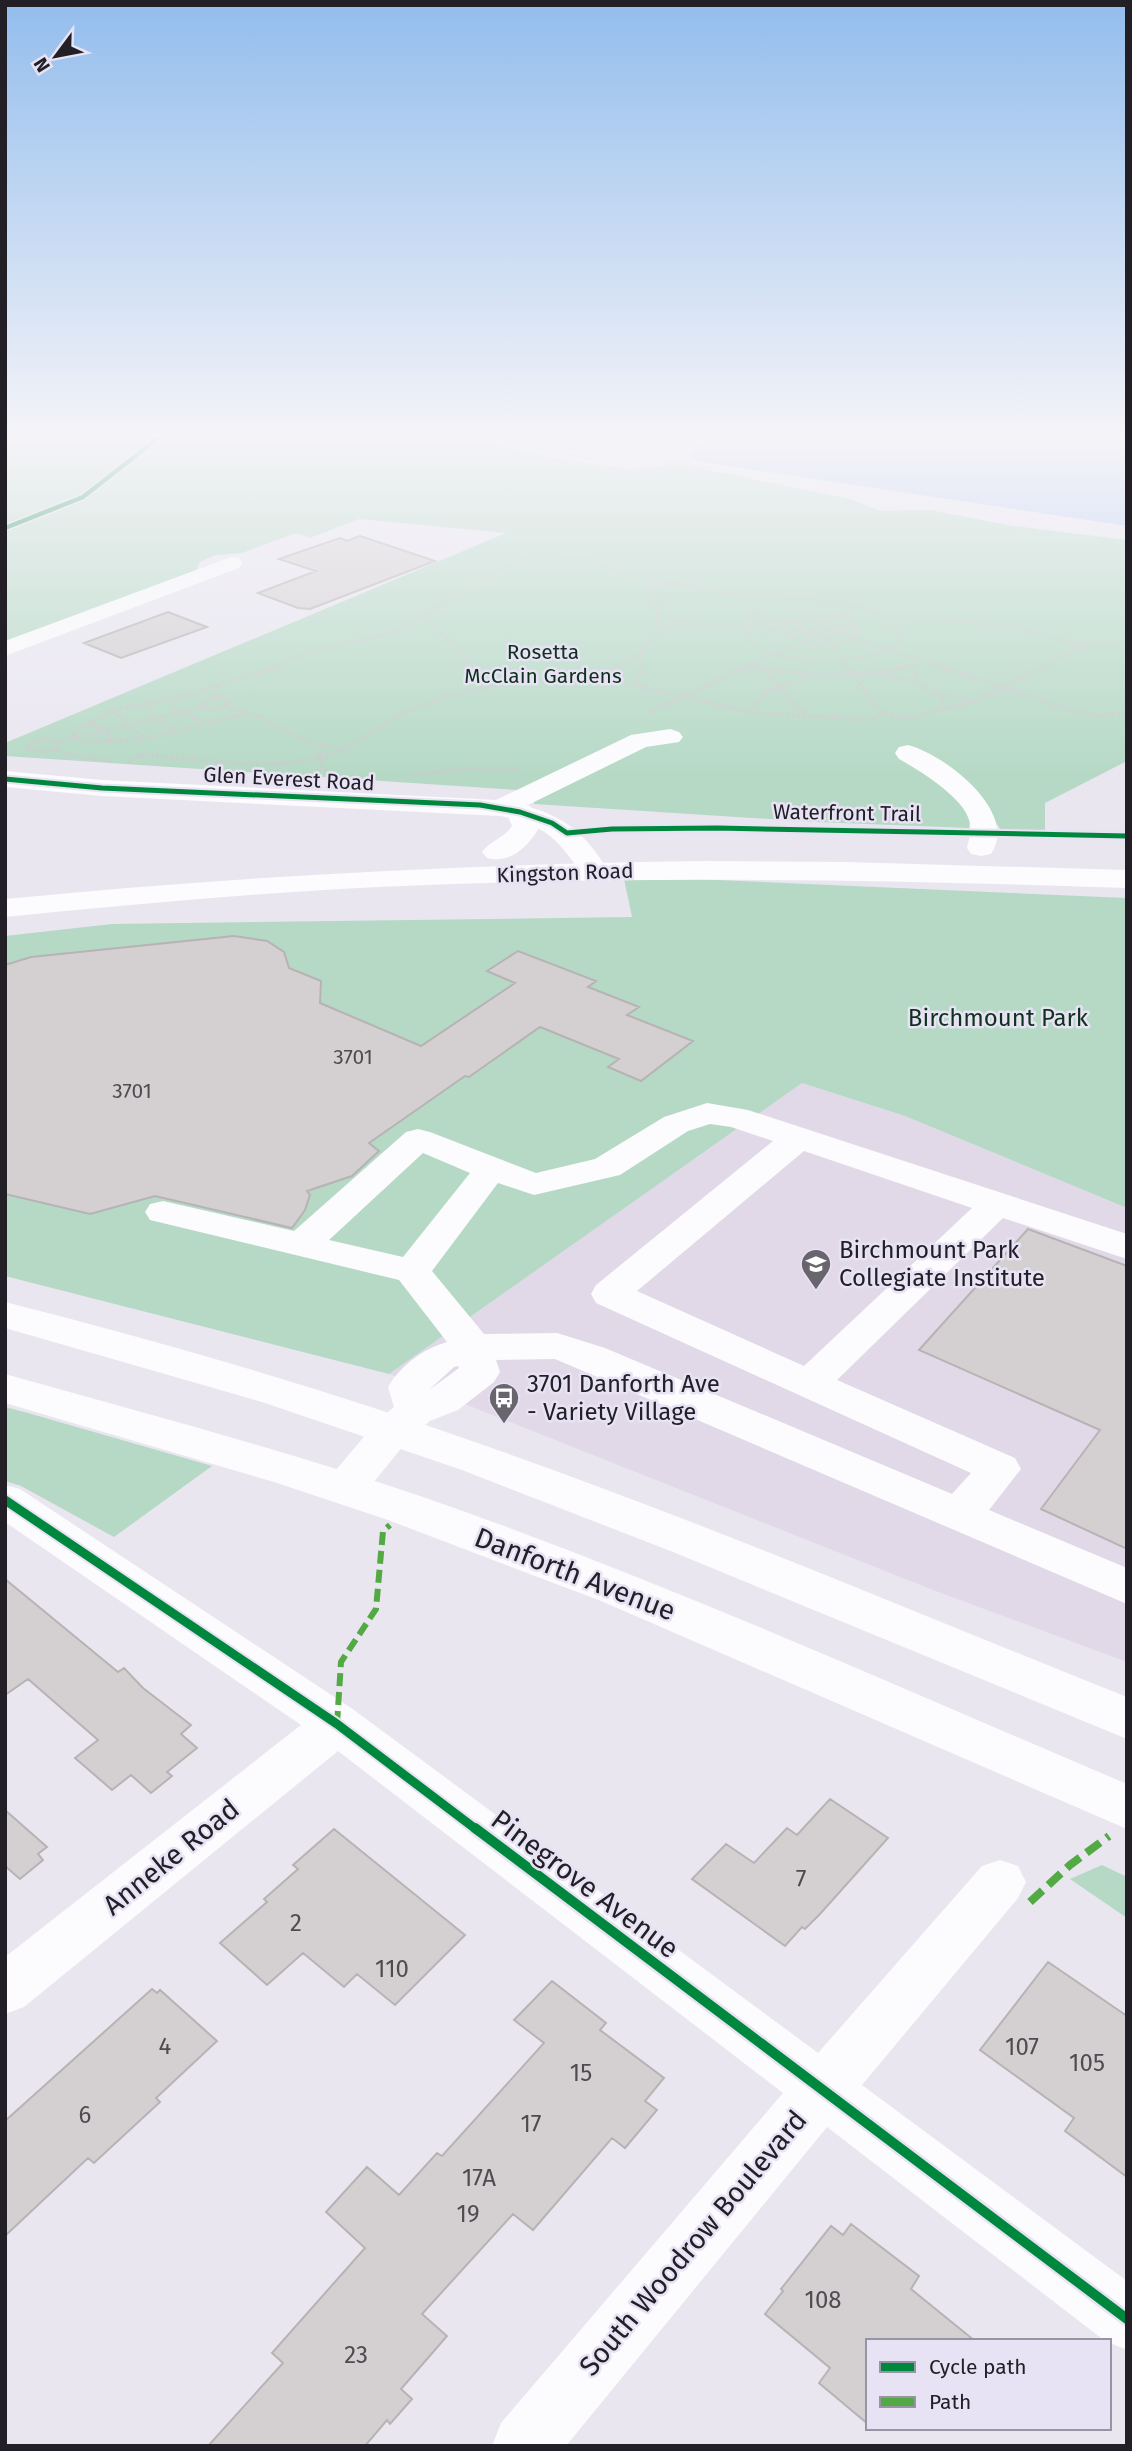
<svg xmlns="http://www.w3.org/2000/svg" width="1132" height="2451" font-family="'Fira Sans',sans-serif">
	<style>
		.education { fill: #e2d9e8 }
		.green { fill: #b5d9c5 }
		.water { fill: #b4caf4 }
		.building { fill: #d4d0d2; stroke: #b7b3b5; stroke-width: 2 }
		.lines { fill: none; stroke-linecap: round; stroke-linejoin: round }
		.path-far1 { stroke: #cac9cc; stroke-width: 2.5; stroke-dasharray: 2 2; stroke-linecap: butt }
		.path { stroke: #cac9cc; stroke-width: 3.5; stroke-dasharray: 2.5 2.5; stroke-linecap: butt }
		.minor { fill: #fcfbfd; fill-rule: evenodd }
		.major { fill: #fcfbfd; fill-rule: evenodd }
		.quiet-far1 { stroke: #53aa44; stroke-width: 6; stroke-dasharray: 13 6; stroke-linecap: butt }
		.quiet { stroke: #53aa44; stroke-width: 8; stroke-dasharray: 17 8; stroke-linecap: butt }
		.cycleway-far3-casing { stroke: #e7e2f4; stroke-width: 7 }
		.cycleway-far2-casing { stroke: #e7e2f4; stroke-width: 9 }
		.cycleway-far1-casing { stroke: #e7e2f4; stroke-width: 13 }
		.cycleway-casing { stroke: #e7e2f4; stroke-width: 15 }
		.cycleway-far3 { stroke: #00873e; stroke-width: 4.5 }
		.cycleway-far2 { stroke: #00873e; stroke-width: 5 }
		.cycleway-far1 { stroke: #00873e; stroke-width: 9 }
		.cycleway { stroke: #00873e; stroke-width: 10 }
		.labels { text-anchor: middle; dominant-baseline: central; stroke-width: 5; stroke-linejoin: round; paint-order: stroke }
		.far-park-label { font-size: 21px; fill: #0f321d; stroke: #e7e2f4 }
		.far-street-label { font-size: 21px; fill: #222026; stroke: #e7e2f4 }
		.number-label { font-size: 21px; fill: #4e4c51 }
		.park-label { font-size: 24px; fill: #0f321d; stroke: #e7e2f4 }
		.poi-label { font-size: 24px; fill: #222026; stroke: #e7e2f4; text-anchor: start }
		.near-number-label { font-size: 24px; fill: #4e4c51 }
		.near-street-label { font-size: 28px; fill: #222026; stroke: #e7e2f4 }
	</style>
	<rect width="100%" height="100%" fill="#e9e6f0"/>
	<path class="education" d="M802,1083L905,1116L1127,1208V1662L933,1590L389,1374Z"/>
	<path class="green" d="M5,436H414L475,440L558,459L630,469L678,464L850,499L880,511L930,510L1013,526L1127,540V761L1045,803V831L1001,830L988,811L971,818L969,828L816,822L534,804V800L546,792L5,756V743L506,533L359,519L310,538L296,533L242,553L215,555L200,562L194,575L5,644Z
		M671,878L1127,898V1208L905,1116L802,1083L389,1374L5,1276V936L112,924L632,917L624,879Z
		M5,1407L28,1413L212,1466L114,1537L21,1486L5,1481Z
		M1102,1865L1127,1877V1918L1070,1879Z"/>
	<path class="water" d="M518,436H686L645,450H556L541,441Z
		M716,436H1127V526L701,462L689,456L690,451Z"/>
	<path class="building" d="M360,536L435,561L310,609L298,608L258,593L316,571L279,559L340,538L347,541Z
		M168,612L207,627L121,658L84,643Z
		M234,936L267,941L284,952L289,968L321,981L320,1003L421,1046L515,983L487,971L518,951L596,981L588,987L639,1007L627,1015L693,1041L641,1081L608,1067L619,1059L540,1027L469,1077L465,1076L369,1143L379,1151L352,1176L307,1191L310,1195L305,1210L292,1228L155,1196L90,1214L5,1194V965L31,957Z
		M1028,1229L1127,1266V1549L1041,1509L1100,1430L919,1350Z
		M5,1579L118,1672L124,1668L143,1688L191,1725L181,1734L197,1748L167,1772L172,1776L151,1793L131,1775L112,1790L75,1758L98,1740L28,1679L5,1695Z
		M830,1799L888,1838L820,1914L805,1929L802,1927L785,1946L692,1879L726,1844L754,1863L787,1828L797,1835Z
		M5,1810L47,1847L38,1854L43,1860L20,1879L5,1866Z
		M334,1829L465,1935L395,2005L357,1974L344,1987L303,1953L267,1985L220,1943L267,1902L264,1899L298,1869L293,1865Z
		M1048,1962L1127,2016V2177L1065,2131L1074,2118L980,2050Z
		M552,1981L606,2023L600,2030L664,2078L645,2101L657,2110L625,2148L612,2138L533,2230L513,2214L422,2314L447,2336L401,2389L412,2399L390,2424L387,2420L365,2446H208L283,2363L272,2353L365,2248L326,2212L367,2167L399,2195L437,2153L442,2156L544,2043L514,2020Z
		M152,1989L157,1993L160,1990L217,2041L156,2098L160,2102L94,2163L88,2158L5,2236V2121Z
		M851,2224L919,2276L911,2289L975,2341H868V2424L819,2383L830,2368L765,2314L783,2291L781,2289L831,2226L843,2235Z"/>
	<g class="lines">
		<path class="path-far1" d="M470,436L598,460H654L718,469
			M499,436L503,437V441
			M654,589L680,584
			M656,613L685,623
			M828,615L847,620L858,627V635C835,650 805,648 784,630V625L804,616Z
			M424,616L475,668
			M840,616L856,606
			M886,616L1003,625L1069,642
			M747,619L784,625
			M812,621L832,622L842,628V632L822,638L800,631L801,625Z
			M816,626H825L830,630L822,633L812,631V627Z
			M658,628L686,623L784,630
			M830,629L857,627
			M785,632L812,630
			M823,633L849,668
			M841,634L945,668
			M1069,642L1094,644L1077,650Z
			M1094,644L1127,645
			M644,651L658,628L653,579
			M914,664V668
			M748,666L761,668
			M271,668L305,653L393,633L424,616L447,598L520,560L535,556L587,558L625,575L741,595L801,598L857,605L886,616L898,627L902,638C897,643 891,648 885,651C853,664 779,666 752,642C748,638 746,632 743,628L746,618L754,612L801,625
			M615,668L644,651L639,668
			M743,668L811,637
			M898,668L913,665
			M1041,668L1077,650"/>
		<path class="path" d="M277,667L178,698L114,710L71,733L82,742L145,739L248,713L261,717L309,742L343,749
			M474,667L501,685
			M618,667L601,677L748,712L870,720L882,714L904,718L916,716L977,701L1044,667
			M751,667C803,676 854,679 906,667
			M847,667L882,714
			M914,667C915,696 954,698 976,701
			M940,667L1071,710L1100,716L1127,712
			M768,671L789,699L808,717
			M882,674L918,683
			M638,683L640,667
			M942,696V710
			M215,698L219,685
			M219,698L227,700L228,705L214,710L201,705L207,700Z
			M178,699L174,704L179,713L204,721
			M148,704L155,719L176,729
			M226,707L247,712
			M115,711L144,738
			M750,711L768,691L807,678
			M649,712L747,667
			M91,723L106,730L110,741
			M46,739L57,742V747L46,752L28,749L29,744Z
			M57,742L203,707
			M319,747L321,768L331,772
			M55,749L70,755L111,761
			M129,763L139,755C199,758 260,772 319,758C354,749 381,723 413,709C472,683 538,679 601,677
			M413,775L472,768L519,769"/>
		<path class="minor" d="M231,557L239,558L242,563L239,568L5,656V641Z
			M670,729L679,732L683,737L679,742L646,747L526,806C566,817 588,836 608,871L604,877L594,880L584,877C557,839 548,826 500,816L102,796L5,787V771L102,780L496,800L631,735Z
			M908,745C944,754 1020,812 991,854L981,856L971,854L967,848C969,839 972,829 969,820C963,797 919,770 899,759L895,753L899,747Z
			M707,1103L748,1110L1127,1234V1259L1003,1218L837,1380L1015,1458L1021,1469L989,1510L1127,1568V1604L555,1359L496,1360L500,1372L494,1382L458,1410L430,1421L408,1440L360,1499L345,1503L330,1499L324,1488L330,1477L378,1420L394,1407L388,1387C401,1365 423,1349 447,1342L399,1280L150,1220L145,1212L150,1204L163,1201L294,1231L406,1132L418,1129L430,1132L536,1173L595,1159L664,1117ZM710,1124L731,1127L773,1141L596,1285L591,1294L596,1303L971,1473L952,1494L605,1348L557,1333L484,1334L432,1271L498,1183L534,1195L620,1175L688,1131ZM804,1151L972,1208L804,1366L637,1291ZM423,1153L470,1173L403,1257L329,1240ZM458,1366L459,1368L429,1390L454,1367Z
			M5,1485L20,1489L354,1710L818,2053L982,1866L1000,1860L1018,1866L1026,1882L1018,1898L862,2085L1127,2281V2350L1105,2341L827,2127L566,2446H492L501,2423L783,2093L338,1751L24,2007L5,2014V1957L301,1725L5,1522Z"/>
		<path class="major" d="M520,803L530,806L540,826C529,846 511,864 487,858L482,852C490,841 504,838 512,826L506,812L510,806Z
			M706,861L846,862L1127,870V888C893,880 661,876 427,885C286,890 146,903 5,917V899C239,876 471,864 706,861Z
			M5,1302C170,1344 332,1391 492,1448C706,1523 916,1613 1127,1697V1739L673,1552L462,1470L262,1402L5,1328Z
			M5,1374C144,1413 284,1450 420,1496C660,1579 893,1685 1127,1784V1829L601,1601L388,1520L274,1482L5,1403Z"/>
		<path class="quiet-far1" d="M337,1724L341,1662L376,1609L383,1531L390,1525"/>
		<path class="quiet" d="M1030,1902L1070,1865L1109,1836"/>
		<g class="cycleway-far3-casing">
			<path id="cycleway-far3" d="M5,528L83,497L161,436"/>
		</g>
		<g class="cycleway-far2-casing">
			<path id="cycleway-far2" d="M5,779L102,788L480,805L520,812L552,823L567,833L612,829L717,828L1127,836"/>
		</g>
		<g class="cycleway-far1-casing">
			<path id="cycleway-far1" d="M5,1500L337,1724L477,1830"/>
		</g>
		<g class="cycleway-casing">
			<path id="cycleway" d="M475,1828L1127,2319"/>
		</g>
		<use href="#cycleway-far3" class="cycleway-far3"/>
		<use href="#cycleway-far2" class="cycleway-far2"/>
		<use href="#cycleway-far1" class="cycleway-far1"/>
		<use href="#cycleway" class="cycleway"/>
	</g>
	<linearGradient id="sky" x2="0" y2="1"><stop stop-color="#93bded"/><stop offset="0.56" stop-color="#f5f4f8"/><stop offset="1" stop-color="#f5f4f8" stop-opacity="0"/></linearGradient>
	<rect width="1132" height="779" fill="url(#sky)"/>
	<defs>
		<g id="school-pin" transform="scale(1.575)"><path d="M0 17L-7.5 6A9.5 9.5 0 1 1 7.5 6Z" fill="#68656d" stroke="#e7e2f4"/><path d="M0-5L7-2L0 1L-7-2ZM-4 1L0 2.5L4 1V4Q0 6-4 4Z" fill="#fff"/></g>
		<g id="bus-pin" transform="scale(1.575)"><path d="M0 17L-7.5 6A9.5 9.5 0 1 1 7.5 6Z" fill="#68656d" stroke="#e7e2f4"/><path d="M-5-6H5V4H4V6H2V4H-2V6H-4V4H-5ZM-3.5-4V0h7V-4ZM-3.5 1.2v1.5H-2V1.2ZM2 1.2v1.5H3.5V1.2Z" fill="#fff"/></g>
	</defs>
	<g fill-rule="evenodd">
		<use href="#school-pin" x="816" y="1264"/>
		<use href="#bus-pin" x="504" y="1398"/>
	</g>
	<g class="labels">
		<g class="far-park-label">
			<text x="543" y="652">Rosetta<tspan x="543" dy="24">McClain Gardens</tspan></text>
		</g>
		<g class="far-street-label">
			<text transform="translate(289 779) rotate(3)">Glen Everest Road</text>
			<text transform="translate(847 813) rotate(1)">Waterfront Trail</text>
			<text transform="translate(565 873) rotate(-2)">Kingston Road</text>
		</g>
		<g class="number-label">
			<text x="353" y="1057">3701</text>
			<text x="132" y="1091">3701</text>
		</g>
		<g class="park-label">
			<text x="998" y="1018">Birchmount Park</text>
		</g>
		<g class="poi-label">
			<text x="839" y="1250">Birchmount Park<tspan x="839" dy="28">Collegiate Institute</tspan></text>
			<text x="527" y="1384">3701 Danforth Ave<tspan x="527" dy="28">- Variety Village</tspan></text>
		</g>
		<g class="near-number-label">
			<text x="801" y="1879">7</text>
			<text x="296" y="1923">2</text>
			<text x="392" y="1969">110</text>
			<text x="165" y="2046">4</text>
			<text x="1022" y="2047">107</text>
			<text x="1087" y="2063">105</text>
			<text x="581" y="2073">15</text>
			<text x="85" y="2115">6</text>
			<text x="531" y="2124">17</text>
			<text x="479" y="2178">17A</text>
			<text x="468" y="2214">19</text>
			<text x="823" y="2300">108</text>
			<text x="356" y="2355">23</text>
		</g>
		<g class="near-street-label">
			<text transform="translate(575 1574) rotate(21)">Danforth Avenue</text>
			<text transform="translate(171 1857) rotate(-39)">Anneke Road</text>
			<text transform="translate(585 1884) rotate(37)">Pinegrove Avenue</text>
			<text transform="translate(693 2243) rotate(-50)">South Woodrow Boulevard</text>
		</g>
	</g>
	<rect width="1132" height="2451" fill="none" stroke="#222026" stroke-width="14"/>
	<rect x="866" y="2339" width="245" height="91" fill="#e7e2f4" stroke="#9894a2" stroke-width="2"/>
	<rect x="880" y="2362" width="35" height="10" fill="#00873e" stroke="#9894a2" stroke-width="2"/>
	<text x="929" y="2374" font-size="21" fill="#222026">Cycle path</text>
	<rect x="880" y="2397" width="35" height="10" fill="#53aa44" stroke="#9894a2" stroke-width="2"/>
	<text x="929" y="2409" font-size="21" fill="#222026">Path</text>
	<g transform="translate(56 56) rotate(238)" stroke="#e7e2f4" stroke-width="5" paint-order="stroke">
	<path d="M0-5L12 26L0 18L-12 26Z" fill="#222026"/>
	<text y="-10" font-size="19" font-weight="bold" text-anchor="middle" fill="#222026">N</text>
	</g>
</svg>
